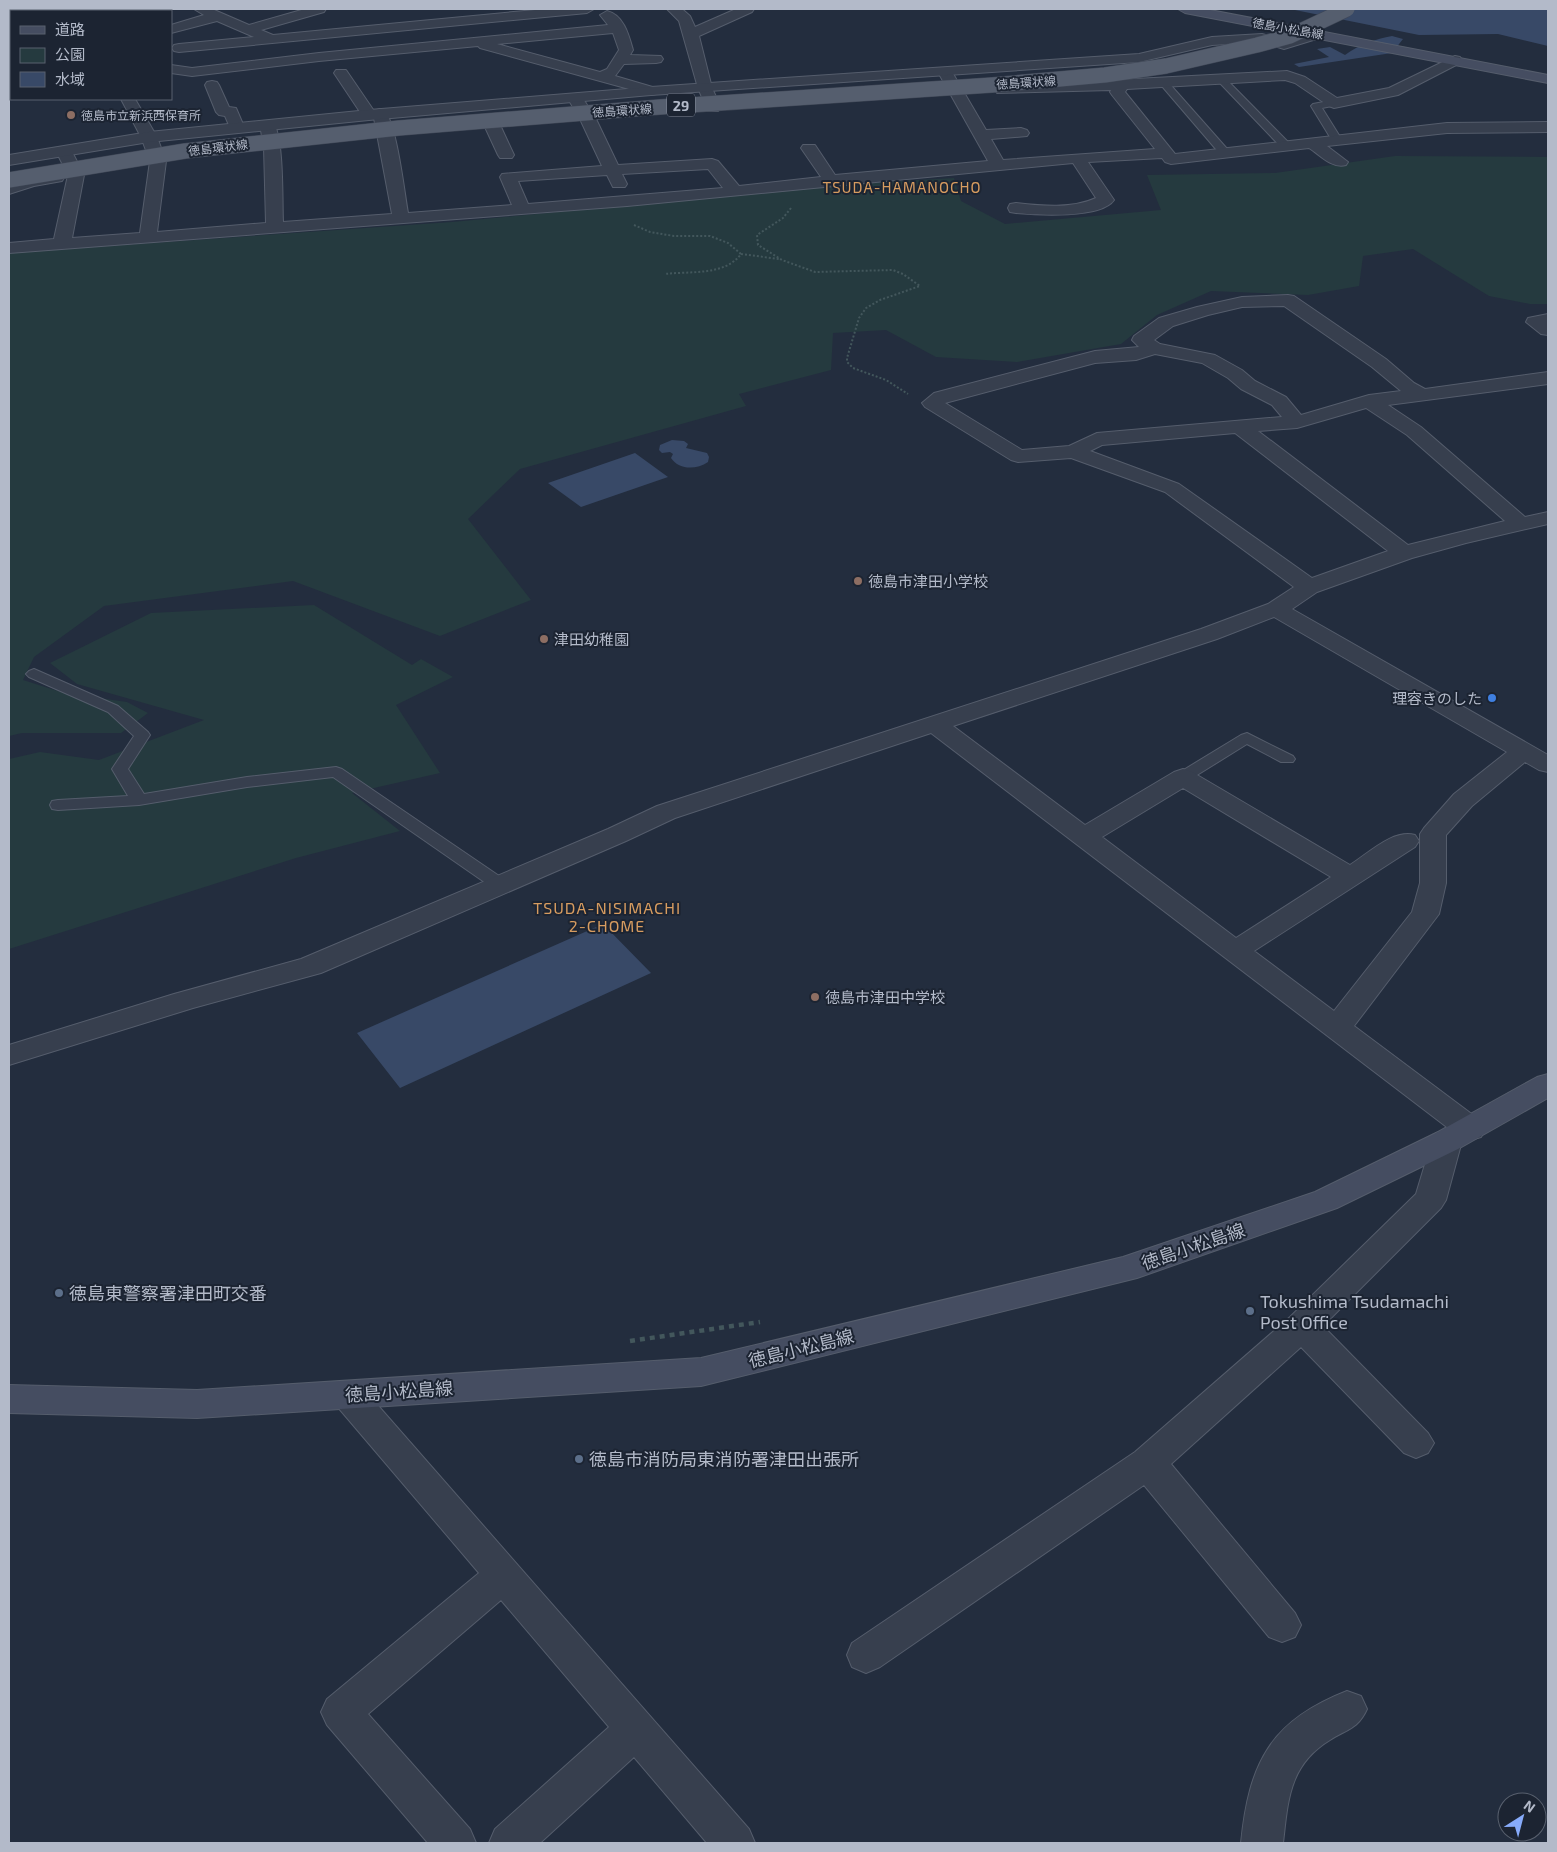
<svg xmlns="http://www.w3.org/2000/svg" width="1557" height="1852" font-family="'Exo 2','Noto Sans JP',sans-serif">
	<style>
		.green { fill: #253a3f }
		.water { fill: #384967 }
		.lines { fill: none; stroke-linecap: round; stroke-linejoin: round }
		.service-casing { stroke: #555d6c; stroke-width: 2 }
		.minor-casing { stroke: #555d6c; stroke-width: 2 }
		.tertiary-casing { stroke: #555d6c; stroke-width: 2 }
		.secondary-casing { stroke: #555d6c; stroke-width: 2 }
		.path-far1 { stroke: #43575c; stroke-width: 2; stroke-dasharray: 2 2; stroke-linecap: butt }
		.path { stroke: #43575c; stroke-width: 4.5; stroke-dasharray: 5 5; stroke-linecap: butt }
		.service { fill: #373f4e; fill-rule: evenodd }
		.minor { fill: #373f4e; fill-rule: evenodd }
		.tertiary { fill: #373f4e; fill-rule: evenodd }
		.secondary { fill: #454d61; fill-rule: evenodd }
		.primary-bridge-casing { stroke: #404857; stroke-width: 16; stroke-linecap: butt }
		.primary-bridge { stroke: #555e6e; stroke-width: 15 }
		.education-dot { fill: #8d6e63; stroke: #1c2432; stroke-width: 2 }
		.shop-dot { fill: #3f7fe0; stroke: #1c2432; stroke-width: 2 }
		.service-dot { fill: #5c6f8a; stroke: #1c2432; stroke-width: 2 }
		.labels { text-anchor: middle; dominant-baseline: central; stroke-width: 4; stroke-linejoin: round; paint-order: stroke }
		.far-street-label { font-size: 12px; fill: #b3bac9; stroke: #1c2432 }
		.far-poi-label { font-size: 12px; fill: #b3bac9; stroke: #1c2432; text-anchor: start }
		.shield { fill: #1c2432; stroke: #868d9c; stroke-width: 1 }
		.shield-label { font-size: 14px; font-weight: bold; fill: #b3bac9 }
		.far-quarter-label { font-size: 15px; letter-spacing: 1px; fill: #d79c60; stroke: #1c2432 }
		.poi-label { font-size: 15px; fill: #b3bac9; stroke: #1c2432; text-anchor: start }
		.neighbourhood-label { font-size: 16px; letter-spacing: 1px; fill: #d79c60; stroke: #1c2432 }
		.near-street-label { font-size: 18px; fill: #b3bac9; stroke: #1c2432 }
		.near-poi-label { font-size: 18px; fill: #b3bac9; stroke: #1c2432; text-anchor: start }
	</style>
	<rect width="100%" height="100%" fill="#232d3e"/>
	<path class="green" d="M1395,156L1548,157V304H1530L1489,296L1413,249L1363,256L1359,286L1308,295L1211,291L1157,315L1121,344L1017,362L936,357L886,330L833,333L831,370L739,394L746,406L520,469L468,519L531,600L440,636L293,581L104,606L34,657L23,680L64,693L127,702L148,713L121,733H22L9,736V253L452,222L848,184L954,178L961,201L1005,224L1161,210L1147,175L1275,173Z
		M314,605L412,665L421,659L453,677L396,705L440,773L352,793L400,831L296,858L9,949V759L40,752L99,760L204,720L77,684L50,663L151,613Z"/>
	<path class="water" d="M1290,9H1548V46L1498,34L1419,35Z
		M1392,36L1403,39L1392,53L1299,67L1294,64L1329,57L1317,49L1330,47L1345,55C1358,45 1376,39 1392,36Z
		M672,440L684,441L688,444L686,448L707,453L709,457L708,462C696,470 679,470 671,458L673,454L670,452L662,453L659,450L660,445Z
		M635,453L668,477L581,507L548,483Z
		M603,924L651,973L400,1088L357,1033Z"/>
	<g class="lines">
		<g class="service-casing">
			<path id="service" d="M1221,76L1224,77L1290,144V148H1282L1218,81V77Z
				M1164,80L1167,81L1229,151V155H1221L1161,85V81Z
				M1334,100L1339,103L1337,105L1322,108L1342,140L1337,143L1333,142L1311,106L1313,104Z
				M34,669L118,706L148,732L150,735L128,769L144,794L247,777L336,767L342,769L505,880L508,884L505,888L499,889L493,888L333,777L247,787L139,805L58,810L52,809L50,805L52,801L58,800L128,796L112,769L134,736L108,712L29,677L26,674L29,671Z
				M1247,733L1293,756L1295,759L1293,762H1281L1247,744L1189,780H1177L1175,777L1177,774L1241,735Z"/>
		</g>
		<g class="minor-casing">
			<path id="minor" d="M122,9H136L137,11H123Z
				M194,9H212L249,25L305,9H326L324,12L261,30L273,35L546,9H594L587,13L179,52L174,51L172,48L174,45L179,44L254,37L217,21L171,33V25L204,15Z
				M667,9H682L690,16L695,27L736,9H754L752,12L699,36L712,88L721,108L718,111H708L698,88L679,21Z
				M607,11C624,15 629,36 633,50L630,55L661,56L663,59L661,62L656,63L624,64L615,76L656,88L658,91L656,94L651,95L480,48L478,46L319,61L192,76L171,73V65L192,68L319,53L608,25L600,15ZM613,33L619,50L607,69L600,72L497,44Z
				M9,14H11V23H9Z
				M1455,56L1460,57L1462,60L1460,63L1398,95L1334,108L1329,106L1295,83L1285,80L1127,89L1125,92L1175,154L1447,123L1548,122V132L1447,133L1327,146L1348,162L1346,165C1332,169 1320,155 1309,148L1171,164L1165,162L1162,158L1088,162L1114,200C1101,219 1037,215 1016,213L1010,212L1008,208L1010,204L1016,203C1042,206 1072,209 1096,198L1073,163L627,206L9,253V243L54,239L68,175L56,151L58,148H70L84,175L72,238L140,233L150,161L141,137L121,99H135L157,137L166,161L157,232L266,223L264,147L260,125L263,122H273C284,137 282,201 283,222L392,214L374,118H364L334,73L336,70H346L374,111L380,109L385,111C397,127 404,190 408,213L512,205L500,177L502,174L602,166L580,119L567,97L570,94H580L596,119L618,165L712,159L718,161L739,186L821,177L801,148L803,145H815L835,175L988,161L938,72L940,69H950L952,72L986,130L1021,128L1027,130L1029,133L1027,136L991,139L1003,160L1155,149L1112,95L1110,92L1111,90L997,93L995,90L997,87L1002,86L1287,71L1305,77L1337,98L1389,88ZM708,169L723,188L528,204L518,181L607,175L613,187H625L627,184L622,174Z
				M9,74H11V82H9Z
				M212,81L217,82L219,85L229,107L236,108L245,129L242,132H232L225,116L219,115L216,112L205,85L207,82Z
				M493,122L498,124L501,127L514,155L512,158H500L498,155L485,127L488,124Z
				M56,173L62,175L64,178L62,181L34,186L9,194V184L31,177Z
				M1288,295L1294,296L1386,359L1414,383L1425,389L1548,372V384L1388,405L1421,427L1525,517L1548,512V524L1466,543L1412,558L1317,592L1292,609L1548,755V772L1539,770L1525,762L1472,806L1446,835V883L1439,914L1354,1026L1481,1121L1485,1129L1481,1137L1470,1140L1460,1137L1462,1141L1446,1200L1441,1208L1323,1326L1428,1433L1434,1443L1428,1453L1416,1458L1404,1453L1301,1347L1171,1464L1295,1613L1301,1625L1295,1637L1282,1642L1269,1637L1144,1485L880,1667L866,1673L852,1667L847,1655L852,1643L1135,1452L1290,1317L1416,1194L1432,1141L1436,1133L1447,1130L1452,1131L931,733L675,818L626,841L321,973L193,1008L9,1065V1045L174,994L301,959L608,829L657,806L1201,629L1268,604L1294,587L1165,492L1071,458L1018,462L1011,460L925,407L922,403L934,393L1095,351L1139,347L1132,340L1134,336L1159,318L1197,307L1242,297ZM1284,306L1372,367L1401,391L1369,395L1301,415L1286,397L1255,381L1242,370L1215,355L1160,344L1154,340L1173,326L1208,315L1242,307ZM1155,354L1202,363L1228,378L1241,389L1272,405L1282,417L1097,433L1069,446L1022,450L945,403L1095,363L1136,360ZM1366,408L1407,435L1505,521L1408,545L1258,431L1297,428ZM1235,433L1388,551L1312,578L1179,484L1090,451L1102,445ZM1274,617L1507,752L1454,794L1424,828L1420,834V883L1412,912L1334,1011L1254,951L1415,847L1419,841L1415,835C1393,829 1369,853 1350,865L1192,772L1183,769L1174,772L1085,825L953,726L1217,639ZM1183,788L1331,877L1236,938L1102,837Z
				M1548,314V335L1541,334L1526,322L1528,318Z
				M348,1381L360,1385L749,1829L755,1843H707L634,1757L540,1843H489L495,1829L609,1727L501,1600L368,1714L470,1829L476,1843H428L327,1725L321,1712L327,1699L479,1573L336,1405L331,1395L336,1385Z
				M1347,1691L1361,1696L1367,1709C1358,1729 1347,1729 1330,1740C1289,1765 1288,1800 1283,1843H1241C1249,1763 1270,1721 1347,1691Z"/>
		</g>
		<g class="tertiary-casing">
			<path id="tertiary" d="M1318,30L1323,31L1325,34L1323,37L1284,49L1261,42L1212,45L1139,62L651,95L369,120L149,142L9,165V155L149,132L369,110L651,87L1139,54L1212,37L1262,34L1284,40Z"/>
		</g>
		<g class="secondary-casing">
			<path id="secondary" d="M1178,9H1205L1548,75V83L1185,13Z
				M1548,1074V1098L1458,1149L1337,1208L1137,1278L701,1386L197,1418L9,1413V1385L197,1390L701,1358L1123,1257L1315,1192L1436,1133L1537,1077Z"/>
		</g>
		<path class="path-far1" d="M791,208L783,218L757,235L758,245L782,260L815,272L893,270L903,274L920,286L880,300L866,308L859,318L847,358V362L853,368L886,380L908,394
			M634,225L650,232L674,236H710L728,243L741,254C725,276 690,271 665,274
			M741,254L779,259"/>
		<path class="path" d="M630,1341L760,1322"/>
		<use href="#service" class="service"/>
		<use href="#minor" class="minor"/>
		<use href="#tertiary" class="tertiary"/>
		<use href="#secondary" class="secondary"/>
		<g class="primary-bridge-casing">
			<path id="primary-bridge" d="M9,180L185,151L399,128L660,107L992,85L1105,75L1166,66L1257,45L1290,36L1347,9"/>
		</g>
		<use href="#primary-bridge" class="primary-bridge"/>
	</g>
	<g class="education-dot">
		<circle cx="71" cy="115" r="5"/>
		<circle cx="858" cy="581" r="5"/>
		<circle cx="544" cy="639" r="5"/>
		<circle cx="815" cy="997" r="5"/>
	</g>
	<circle class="shop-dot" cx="1492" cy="698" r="5"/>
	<g class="service-dot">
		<circle cx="59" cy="1293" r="5"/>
		<circle cx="1250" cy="1311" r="5"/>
		<circle cx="579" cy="1459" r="5"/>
	</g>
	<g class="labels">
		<g class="far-street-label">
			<text transform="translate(1288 28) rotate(10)">徳島小松島線</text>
			<text transform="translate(1026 82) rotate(-4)">徳島環状線</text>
			<text transform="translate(622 110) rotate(-4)">徳島環状線</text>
			<text transform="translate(218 147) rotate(-7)">徳島環状線</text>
		</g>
		<g class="far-poi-label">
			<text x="81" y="115">徳島市立新浜西保育所</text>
		</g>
		<rect class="shield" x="667" y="93.5" width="28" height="23" rx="4"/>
		<g class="shield-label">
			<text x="681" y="105">29</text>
		</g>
		<g class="far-quarter-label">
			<text x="902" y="187">TSUDA-HAMANOCHO</text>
		</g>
		<g class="poi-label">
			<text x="868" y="581">徳島市津田小学校</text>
			<text x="554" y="639">津田幼稚園</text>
			<text x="1482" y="698" text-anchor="end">理容きのした</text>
			<text x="825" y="997">徳島市津田中学校</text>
		</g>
		<g class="neighbourhood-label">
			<text x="607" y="907">TSUDA-NISIMACHI<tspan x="607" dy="18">2-CHOME</tspan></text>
		</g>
		<g class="near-street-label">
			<text transform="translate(1193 1246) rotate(-19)">徳島小松島線</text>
			<text transform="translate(801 1348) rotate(-14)">徳島小松島線</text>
			<text transform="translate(399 1391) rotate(-4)">徳島小松島線</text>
		</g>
		<g class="near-poi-label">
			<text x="69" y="1293">徳島東警察署津田町交番</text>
			<text x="1260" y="1301">Tokushima Tsudamachi<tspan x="1260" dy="21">Post Office</tspan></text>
			<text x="589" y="1459">徳島市消防局東消防署津田出張所</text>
		</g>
	</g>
	<rect width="1557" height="1852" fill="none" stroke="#b3bac9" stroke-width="20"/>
	<rect x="10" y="10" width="162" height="90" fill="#1c2432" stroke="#58606e"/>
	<rect x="20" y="26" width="25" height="8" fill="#454d61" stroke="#58606e"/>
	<text x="55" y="35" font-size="15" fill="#b3bac9">道路</text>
	<rect x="20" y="48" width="25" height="15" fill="#253a3f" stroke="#58606e"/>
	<text x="55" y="60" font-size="15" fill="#b3bac9">公園</text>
	<rect x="20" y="72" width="25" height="15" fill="#384967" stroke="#58606e"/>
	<text x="55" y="85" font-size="15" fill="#b3bac9">水域</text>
	<g transform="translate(1522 1817) rotate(36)"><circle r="24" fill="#1c2432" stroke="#58606e"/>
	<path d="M0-4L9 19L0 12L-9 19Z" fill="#87abfa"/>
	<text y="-8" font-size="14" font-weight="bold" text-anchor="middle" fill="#b3bac9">N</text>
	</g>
</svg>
